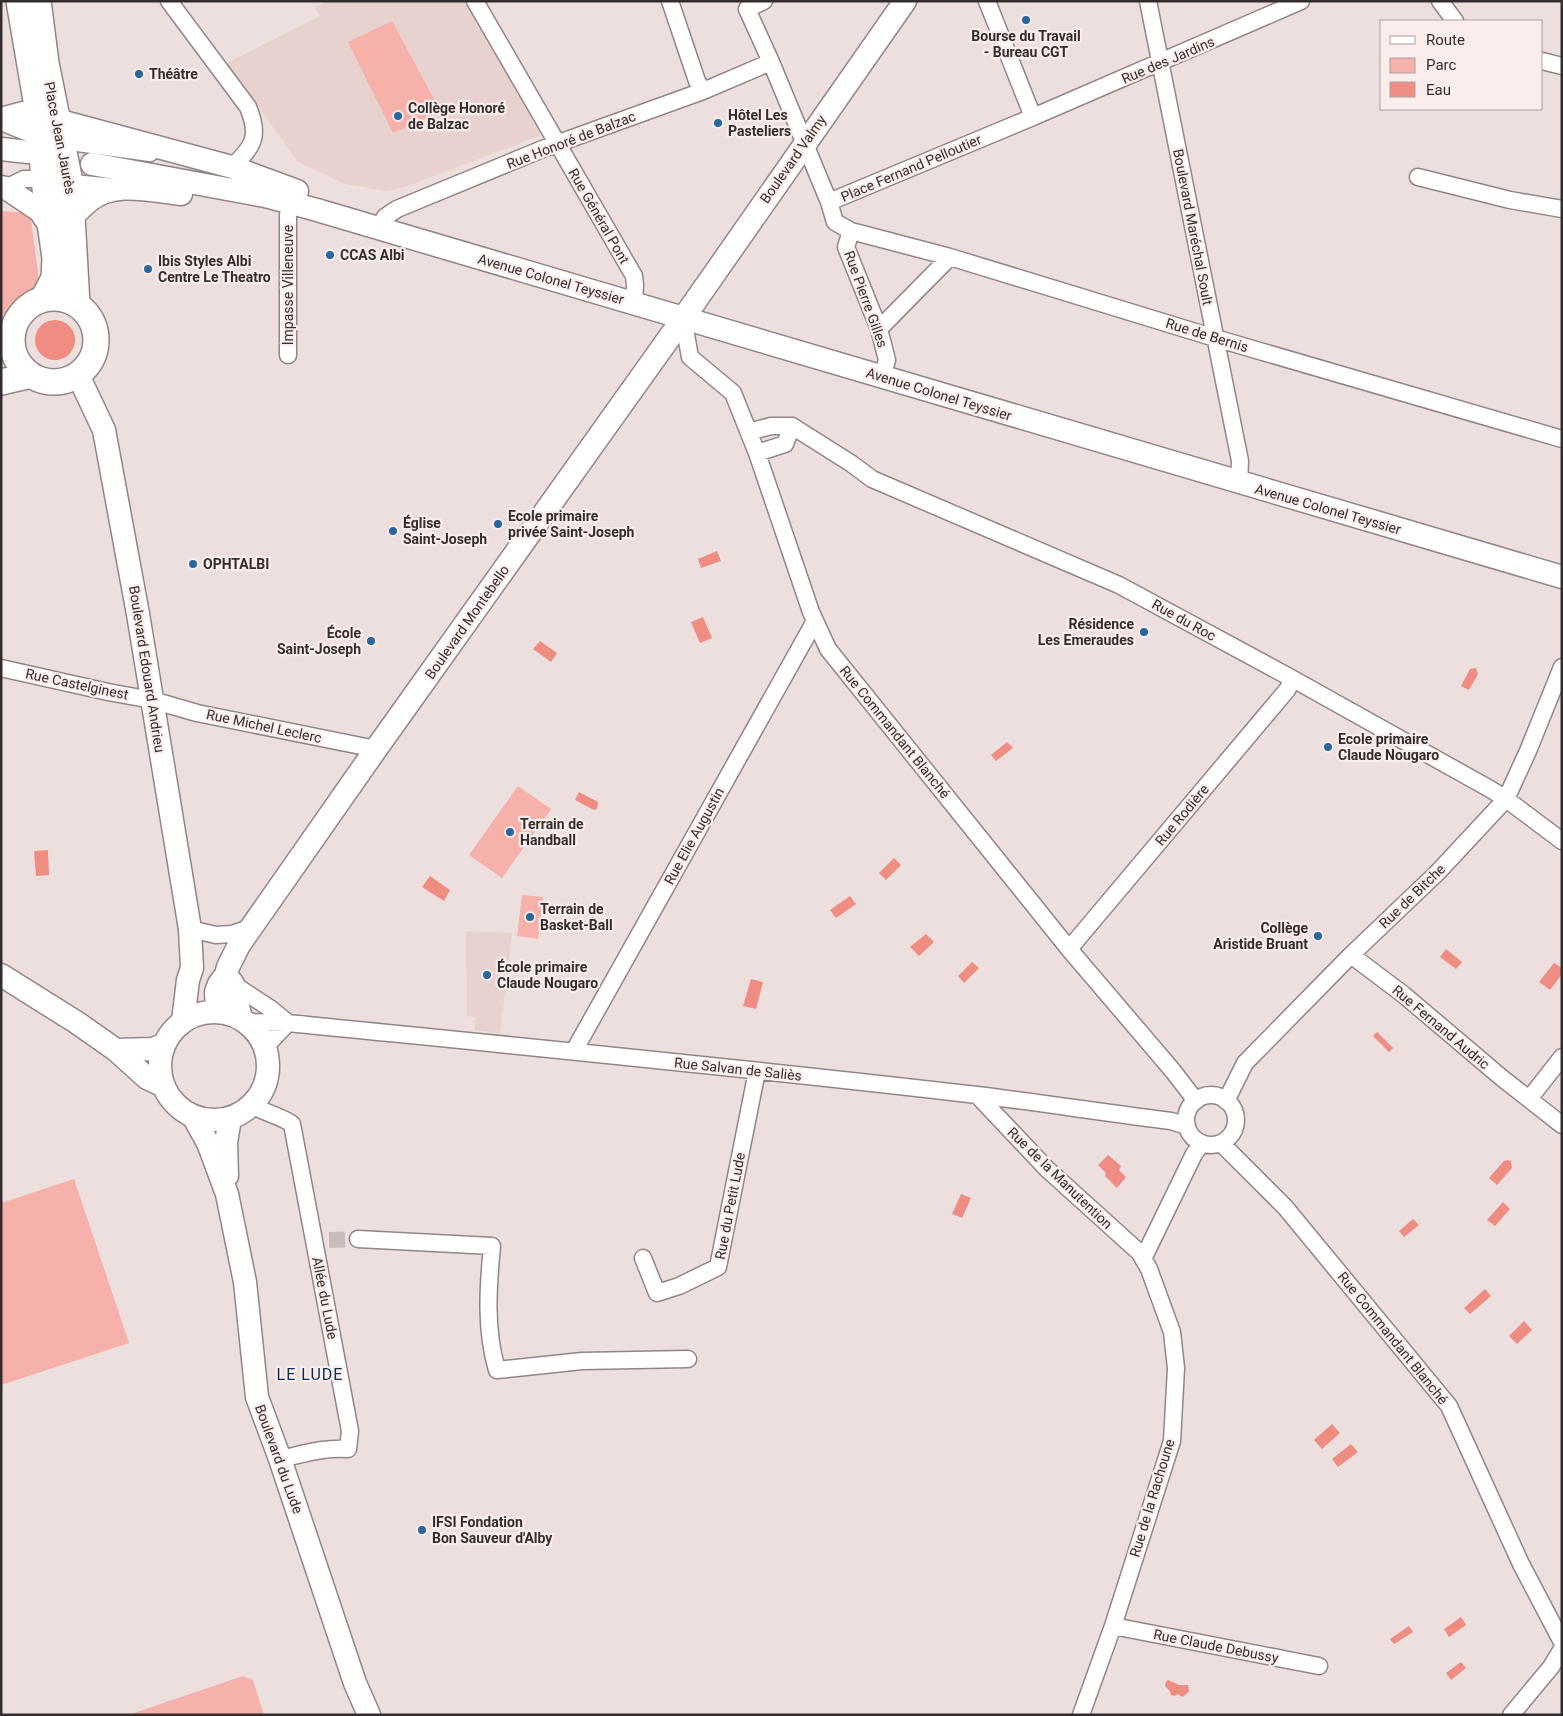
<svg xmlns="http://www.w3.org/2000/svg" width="1563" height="1716" font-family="Roboto,sans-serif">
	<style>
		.built { fill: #e7d2cf }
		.green { fill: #f6b1aa }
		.water { fill: #f08d83 }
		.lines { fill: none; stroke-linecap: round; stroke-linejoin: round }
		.street-tunnel { stroke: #c8bcbb; stroke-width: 16; stroke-dasharray: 16 8; stroke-linecap: butt }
		.street-casing { stroke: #928684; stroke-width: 19 }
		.secondary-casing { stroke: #928684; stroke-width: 25 }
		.primary-casing { stroke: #928684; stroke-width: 28 }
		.street { stroke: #fff; stroke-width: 16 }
		.secondary { stroke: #fff; stroke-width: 22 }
		.primary { stroke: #fff; stroke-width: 25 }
		.poi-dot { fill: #2a679e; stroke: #faedeb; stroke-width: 2 }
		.labels { text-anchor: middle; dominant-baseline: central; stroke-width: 4.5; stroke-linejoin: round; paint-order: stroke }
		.poi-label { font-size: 14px; font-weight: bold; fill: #332e2d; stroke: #faedeb; text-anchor: start }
		.street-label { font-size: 14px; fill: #332e2d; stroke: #faedeb }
		.quarter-label { font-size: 16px; letter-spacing: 1px; fill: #043156; stroke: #faedeb }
	</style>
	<rect width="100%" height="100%" fill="#eddfde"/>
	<path class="built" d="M327,1H466L541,135L408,186L386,191L345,184L298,162L227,63L320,16L315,8Z
		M466,931L512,933L500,1033L475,1030V1017L467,1016Z"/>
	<path class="green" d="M392,21L441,112L393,133L348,42Z
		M1,211L30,213L40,288L1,325Z
		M518,786L551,809L502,878L469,855Z
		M522,895L543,897L538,939L517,936Z
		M74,1179L129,1343L1,1385V1203Z
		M243,1676L253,1680L264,1715H128Z"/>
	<path class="water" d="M35 340a20 20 0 1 1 40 0a20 20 0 1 1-40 0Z
		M717,551L721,561L701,568L698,559Z
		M703,617L712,638L700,643L691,622Z
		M540,641L557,653L551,662L533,649Z
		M1476,668L1478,674L1469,690L1461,686L1470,669Z
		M1007,742L1013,748L996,761L991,755Z
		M579,792L598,802L597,809L594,810L575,800Z
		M48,850L49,875L36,876L34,851Z
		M894,858L901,865L886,880L879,873Z
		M430,876L450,890L444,901L422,887Z
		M850,896L856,904L836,918L830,910Z
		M926,934L934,942L919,956L910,947Z
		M1446,949L1462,962L1456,969L1440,957Z
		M972,962L979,968L964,983L958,976Z
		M1554,963L1562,968V974L1550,990L1539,982Z
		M751,979L763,982L756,1009L743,1006Z
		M1377,1032L1393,1048L1389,1052L1373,1036Z
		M1108,1155L1121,1166L1119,1170L1126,1177L1117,1188L1105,1176L1106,1173L1098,1165Z
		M1508,1160L1511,1161L1512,1168L1497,1185L1489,1178L1504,1161Z
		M961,1194L971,1198L962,1218L952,1214Z
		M1503,1202L1510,1209L1495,1226L1487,1220Z
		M1413,1219L1419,1225L1404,1237L1399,1231Z
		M1485,1289L1491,1296L1470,1314L1464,1308Z
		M1524,1321L1532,1330L1517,1344L1509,1336Z
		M1332,1424L1340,1433L1322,1449L1314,1440Z
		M1351,1444L1358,1452L1338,1467L1332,1459Z
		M1461,1617L1466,1625L1449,1637L1444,1629Z
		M1409,1626L1413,1632L1394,1644L1390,1639Z
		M1461,1662L1466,1668L1451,1680L1446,1673Z
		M1168,1680L1179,1685H1188L1189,1691L1183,1697L1177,1694L1175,1696L1171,1695L1170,1691L1165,1686L1166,1682Z"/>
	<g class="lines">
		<path class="street-tunnel" d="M329,1240L358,1239"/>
		<g class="street-casing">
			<path id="street" d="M169,1L248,107C260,136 254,146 232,167
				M475,1L634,276L635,285L634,303
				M670,1L697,81L703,91
				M764,1L747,9L771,62L829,202L1033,117L987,1
				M1148,1L1240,461L1239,483
				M1440,1L1455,21
				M1542,61L1562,66
				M1033,117L1301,1
				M1,122L41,138L150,153
				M1418,177L1510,200L1562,209
				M6,188L24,179H33L114,187
				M829,202L835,222L851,231L950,257L1215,338L1562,439
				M288,215V355
				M378,228L385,217L397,209L545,148L703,91L771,62
				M851,231L846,247L879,329L887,360L882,377
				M683,318L690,357L733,393L757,453L811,612L828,649L1069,949L1173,1071L1196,1101
				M879,329L950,257
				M749,432L771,426H792L852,464L872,479L1119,585L1293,679L1490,789L1506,799L1562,841
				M757,453L785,444L792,426
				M1,668L108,692L152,700L197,713L376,749
				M190,929L216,935L232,934L252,927
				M1069,949L1287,690L1293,679
				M1351,955L1404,995L1502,1078L1562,1125
				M233,984L271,1009L288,1023
				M246,1022L288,1023C518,1046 747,1068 977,1095C1042,1103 1107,1113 1171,1121L1187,1126
				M265,1047L288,1023
				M574,1051L815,621
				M1186 1120a25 25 0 1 1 50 0a25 25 0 1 1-50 0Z
				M978,1096L1047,1169L1140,1253L1149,1269L1172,1332L1176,1368L1172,1441L1113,1626L1081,1715
				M1529,1099L1562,1057
				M1226,1101L1245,1063L1351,955L1438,872L1506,799L1528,751L1562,667
				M252,1105C264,1113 279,1115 292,1124L350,1431L348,1449C325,1447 303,1454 280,1459
				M1221,1143L1285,1207L1449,1406L1521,1564L1562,1642
				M358,1239L492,1246C488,1287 485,1330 497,1370L582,1361L688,1359
				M643,1258L657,1293L679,1286L718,1267L757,1071
				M1143,1259L1194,1154L1202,1143
				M1113,1626L1319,1666
				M1511,1715L1551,1667L1562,1649"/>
		</g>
		<g class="secondary-casing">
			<path id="secondary" d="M1,119L23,113L38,112
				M57,120L232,167L297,191
				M1,149L28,152
				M92,164L265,196L317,210L1562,577
				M1,187L6,188L40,211L52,229
				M72,217C77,212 83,206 89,201C114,180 151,191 181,194
				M78,375L104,430L138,614L190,929L192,968L188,980L183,1021
				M1,975L76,1022L116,1050L147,1078L164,1086
				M226,975L233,984L241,1019
				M217,1012L216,992L219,984L226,975L228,967L239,945L376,749L694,303L905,1
				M160 1066a54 54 0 1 1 108 0a54 54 0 1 1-108 0Z
				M116,1050L152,1049L164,1045
				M193,1116L208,1143L227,1194L245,1282L257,1397L280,1459L355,1683L369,1715
				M227,1176L226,1143L230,1118"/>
		</g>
		<g class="primary-casing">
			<path id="primary" d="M19,1L38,112L45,188L55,258L54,278L43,299
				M38,1L46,63L70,182L77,304
				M12 340a42 42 0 1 1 84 0a42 42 0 1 1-84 0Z
				M1,382L31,375"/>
		</g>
		<use href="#street" class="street"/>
		<use href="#secondary" class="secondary"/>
		<use href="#primary" class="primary"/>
	</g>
	<g class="poi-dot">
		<circle cx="1026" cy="20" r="5"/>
		<circle cx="139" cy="74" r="5"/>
		<circle cx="398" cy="116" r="5"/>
		<circle cx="718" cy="123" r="5"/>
		<circle cx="330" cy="255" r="5"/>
		<circle cx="148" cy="269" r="5"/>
		<circle cx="498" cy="524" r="5"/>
		<circle cx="393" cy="531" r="5"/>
		<circle cx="193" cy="564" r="5"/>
		<circle cx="1144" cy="632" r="5"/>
		<circle cx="371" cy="641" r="5"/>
		<circle cx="1328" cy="747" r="5"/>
		<circle cx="510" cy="832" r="5"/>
		<circle cx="530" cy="917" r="5"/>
		<circle cx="1318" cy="936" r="5"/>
		<circle cx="487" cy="975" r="5"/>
		<circle cx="422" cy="1530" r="5"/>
	</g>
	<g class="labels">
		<g class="poi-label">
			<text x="1026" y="36" text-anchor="middle">Bourse du Travail<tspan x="1026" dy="16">- Bureau CGT</tspan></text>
			<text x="149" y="74">Théâtre</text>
			<text x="408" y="108">Collège Honoré<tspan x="408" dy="16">de Balzac</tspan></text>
			<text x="728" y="115">Hôtel Les<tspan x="728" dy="16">Pasteliers</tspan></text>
			<text x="340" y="255">CCAS Albi</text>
			<text x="158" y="261">Ibis Styles Albi<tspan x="158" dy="16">Centre Le Theatro</tspan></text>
			<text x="508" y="516">Ecole primaire<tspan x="508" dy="16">privée Saint-Joseph</tspan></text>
			<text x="403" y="523">Église<tspan x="403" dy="16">Saint-Joseph</tspan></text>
			<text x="203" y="564">OPHTALBI</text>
			<text x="1134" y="624" text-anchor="end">Résidence<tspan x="1134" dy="16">Les Emeraudes</tspan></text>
			<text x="361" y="633" text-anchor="end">École<tspan x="361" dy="16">Saint-Joseph</tspan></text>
			<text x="1338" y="739">Ecole primaire<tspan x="1338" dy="16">Claude Nougaro</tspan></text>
			<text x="520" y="824">Terrain de<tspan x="520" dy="16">Handball</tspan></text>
			<text x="540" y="909">Terrain de<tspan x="540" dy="16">Basket-Ball</tspan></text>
			<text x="1308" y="928" text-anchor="end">Collège<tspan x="1308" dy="16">Aristide Bruant</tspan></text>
			<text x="497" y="967">École primaire<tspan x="497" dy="16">Claude Nougaro</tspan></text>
			<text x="432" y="1522">IFSI Fondation<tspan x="432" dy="16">Bon Sauveur d'Alby</tspan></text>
		</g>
		<g class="street-label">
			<text transform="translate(1168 60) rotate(-23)">Rue des Jardins</text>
			<text transform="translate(60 138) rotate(79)">Place Jean Jaurès</text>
			<text transform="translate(571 140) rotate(-21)">Rue Honoré de Balzac</text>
			<text transform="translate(793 159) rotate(-55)">Boulevard Valmy</text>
			<text transform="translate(911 168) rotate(-23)">Place Fernand Pelloutier</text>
			<text transform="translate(599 216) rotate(60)">Rue Général Pont</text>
			<text transform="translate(1193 227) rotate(79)">Boulevard Maréchal Soult</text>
			<text transform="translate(551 279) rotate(16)">Avenue Colonel Teyssier</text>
			<text transform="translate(288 285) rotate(-90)">Impasse Villeneuve</text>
			<text transform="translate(866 299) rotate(70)">Rue Pierre Gilles</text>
			<text transform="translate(1207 335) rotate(17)">Rue de Bernis</text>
			<text transform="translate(939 394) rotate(17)">Avenue Colonel Teyssier</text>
			<text transform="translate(1328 509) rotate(16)">Avenue Colonel Teyssier</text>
			<text transform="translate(1184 620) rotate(29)">Rue du Roc</text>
			<text transform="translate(467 622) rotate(-55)">Boulevard Montebello</text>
			<text transform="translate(147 669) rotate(81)">Boulevard Edouard Andrieu</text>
			<text transform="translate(77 684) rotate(12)">Rue Castelginest</text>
			<text transform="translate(264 726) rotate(12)">Rue Michel Leclerc</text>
			<text transform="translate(895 732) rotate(51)">Rue Commandant Blanché</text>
			<text transform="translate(1182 815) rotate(-50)">Rue Rodière</text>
			<text transform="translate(694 836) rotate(-61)">Rue Elie Augustin</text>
			<text transform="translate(1412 896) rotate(-44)">Rue de Bitche</text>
			<text transform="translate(1441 1027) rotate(40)">Rue Fernand Audric</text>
			<text transform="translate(738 1069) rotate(6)">Rue Salvan de Saliès</text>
			<text transform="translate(1060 1178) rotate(44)">Rue de la Manutention</text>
			<text transform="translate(730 1206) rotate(-79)">Rue du Petit Lude</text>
			<text transform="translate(325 1298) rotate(79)">Allée du Lude</text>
			<text transform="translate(1393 1338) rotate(51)">Rue Commandant Blanché</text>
			<text transform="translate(279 1459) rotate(70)">Boulevard du Lude</text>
			<text transform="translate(1152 1498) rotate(-73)">Rue de la Rachoune</text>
			<text transform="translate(1216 1646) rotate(11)">Rue Claude Debussy</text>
		</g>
		<g class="quarter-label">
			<text x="310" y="1374">LE LUDE</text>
		</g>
	</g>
	<rect width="1563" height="1716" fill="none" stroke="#332e2d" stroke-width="5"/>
	<rect x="1380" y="20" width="162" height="90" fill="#faedeb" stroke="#aaa19f"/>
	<rect x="1390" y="36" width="25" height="8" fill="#ffffff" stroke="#aaa19f"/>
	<text x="1426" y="45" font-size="15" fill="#332e2d">Route</text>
	<rect x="1390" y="58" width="25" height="15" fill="#f6b1aa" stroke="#aaa19f"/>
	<text x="1426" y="70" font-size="15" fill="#332e2d">Parc</text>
	<rect x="1390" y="82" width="25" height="15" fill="#f08d83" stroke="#aaa19f"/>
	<text x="1426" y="95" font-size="15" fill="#332e2d">Eau</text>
</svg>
